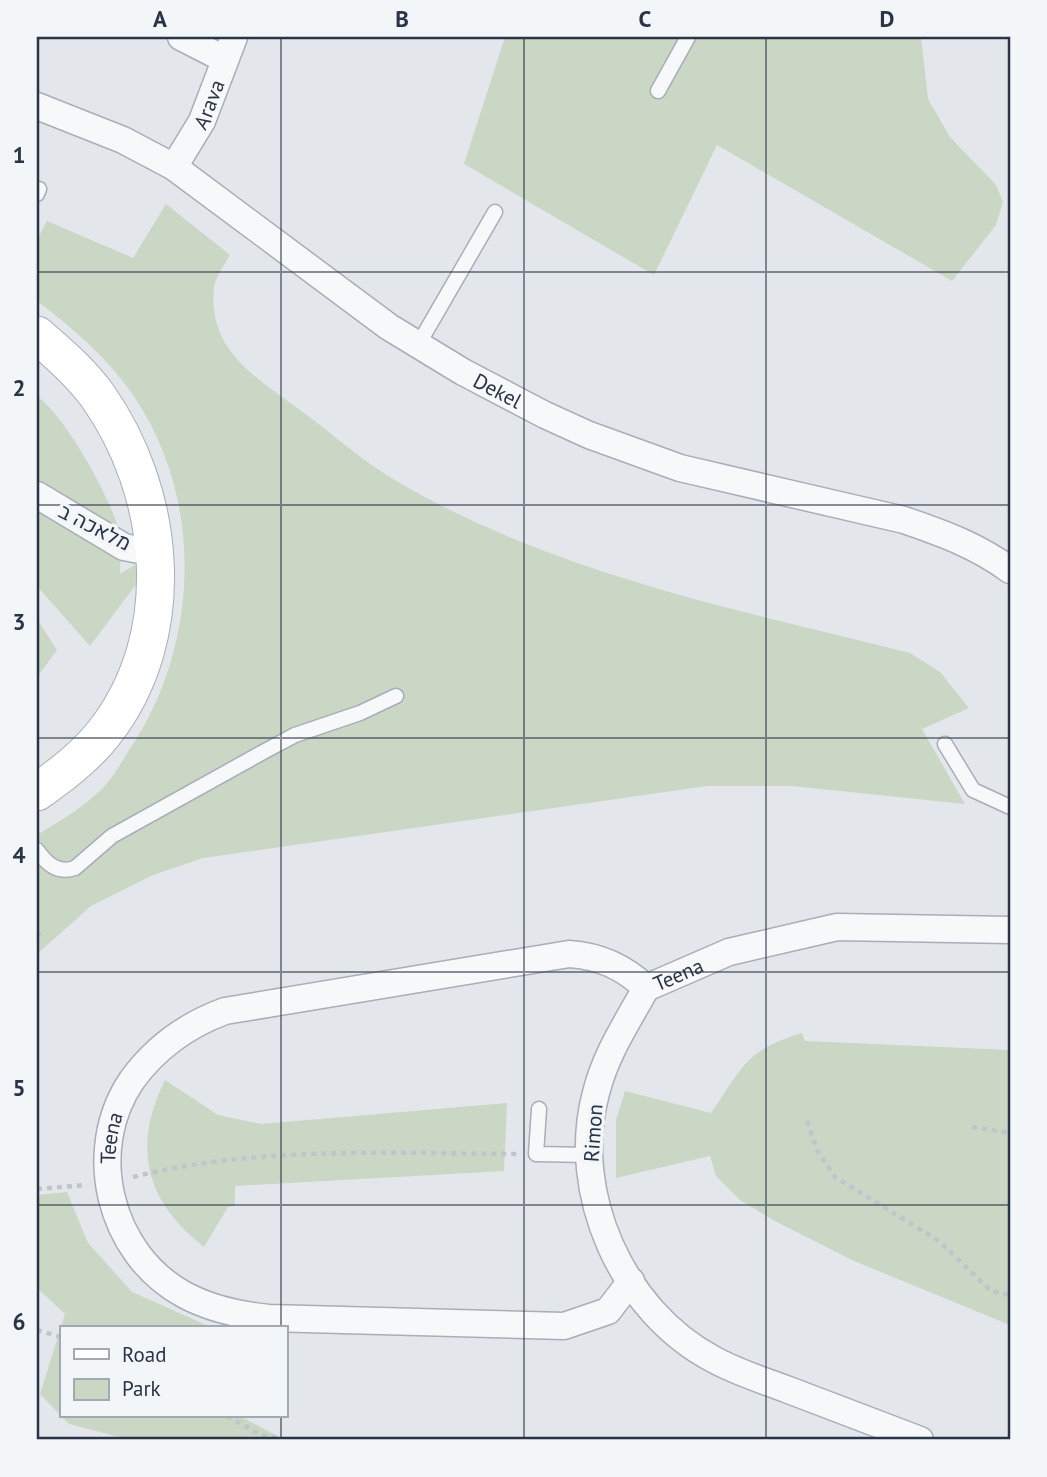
<svg xmlns="http://www.w3.org/2000/svg" width="1047" height="1477" font-family="'PT Sans',Heebo,sans-serif">
	<style>
		.green { fill: #c9d7c4 }
		.lines { fill: none; stroke-linecap: round; stroke-linejoin: round }
		.lane-casing { stroke: #a7aeb7; stroke-width: 17 }
		.street-casing { stroke: #a7aeb7; stroke-width: 29 }
		.secondary-casing { stroke: #a7aeb7; stroke-width: 39 }
		.path { stroke: #c1c5cb; stroke-width: 4.5; stroke-dasharray: 5 5; stroke-linecap: butt }
		.lane { stroke: #f6f8fa; stroke-width: 14 }
		.street { stroke: #f6f8fa; stroke-width: 26 }
		.secondary { stroke: #fff; stroke-width: 37 }
		.grid { fill: none; stroke: #293546; stroke-width: 2; stroke-opacity: 0.55 }
		.labels { text-anchor: middle; dominant-baseline: central; stroke-width: 7; stroke-linejoin: round; paint-order: stroke }
		.street-label { font-size: 21px; fill: #293546; stroke: #f3f6f9 }
		.neatline { fill: none; stroke: #293546; stroke-width: 2.5 }
		.grid-label { font-size: 23px; text-anchor: middle; font-weight: bold; fill: #293546 }
	</style>
	<rect width="100%" height="100%" fill="#e3e7ec"/>
	<path class="green" d="M505,37H921L928,99L950,137L996,185L1003,202L996,225L952,281L717,145L654,275L464,164Z
		M166,204L230,255C225,264 215,277 214,288C207,352 260,380 304,413C335,436 365,463 398,482C556,574 735,609 910,653L940,672L969,708L922,729L965,804L792,786H707L203,858L153,875L91,906L37,954V835C60,821 82,808 102,789C113,778 121,763 129,750C199,648 205,502 135,398C109,359 74,329 37,301V240L47,221L133,258Z
		M37,396C67,419 108,493 119,530C123,543 120,560 120,574L164,547L90,646L37,586Z
		M37,619L57,650L37,677Z
		M802,1033L805,1041L1010,1050V1325L854,1261L773,1220L740,1200L716,1176L710,1156L616,1178V1120L625,1091L711,1113C742,1068 745,1050 802,1033Z
		M165,1080L218,1115L261,1124L507,1103L504,1171L235,1186V1206L228,1207L204,1247C145,1201 132,1147 165,1080Z
		M67,1192L88,1243L132,1292L213,1328H61V1416H240L285,1440H131L69,1424L40,1394L65,1314L37,1288V1195Z"/>
	<g class="lines">
		<g class="lane-casing">
			<path id="lane" d="M658,91L688,37
				M37,194L39,189
				M418,345L495,212
				M945,744L973,790L1010,807
				M37,850C46,863 57,874 75,868L112,836L265,751L295,735L360,713L396,696
				M539,1109L536,1154L589,1155"/>
		</g>
		<g class="street-casing">
			<g id="street">
				<path d="M181,37L224,59"/>
				<path id="s1" d="M37,106L123,140L174,167L389,327L463,372L545,415L589,435L680,468L904,520C942,533 978,546 1010,570"/>
				<path id="s2" d="M174,167L202,121L234,37"/>
				<path d="M37,495L124,547L155,553"/>
				<path d="M646,988C627,1023 606,1053 596,1093C569,1192 622,1311 713,1359C736,1372 762,1380 786,1389C831,1406 875,1423 920,1440"/>
				<path id="s3" d="M646,988L729,952L837,927L1010,930"/>
				<path id="s4" d="M631,1281L608,1311L564,1326L269,1318C239,1315 210,1309 183,1294C109,1253 84,1150 132,1080C156,1047 187,1025 225,1011L569,954C600,956 624,967 646,988"/>
			</g>
		</g>
		<g class="secondary-casing">
			<path id="secondary" d="M37,335C58,353 80,372 97,395C166,492 181,635 104,733C85,757 61,775 37,792"/>
		</g>
		<path class="path" d="M37,936L43,929
			M807,1121L817,1150L835,1177L939,1241L991,1291L1010,1295
			M972,1127L1010,1133
			M133,1177C258,1146 389,1153 517,1154
			M37,1189L86,1185
			M37,1330L61,1337
			M227,1416L261,1435L287,1440"/>
		<use href="#lane" class="lane"/>
		<use href="#street" class="street"/>
		<use href="#secondary" class="secondary"/>
	</g>
	<path class="grid" d="M281,37V1328M524,37V1440M766,37V1440M37,272H1010M37,505H1010M37,738H1010M37,972H1010M37,1205H1010M281,1416V1440"/>
	<g class="labels">
		<g class="street-label">
			<text stroke="none"><textPath href="#s2" startOffset="72">Arava</textPath></text>
			<text stroke="none"><textPath href="#s1" startOffset="544">Dekel</textPath></text>
			<text transform="translate(95 527) rotate(27)">מלאכה ב</text>
			<text stroke="none"><textPath href="#s3" startOffset="35">Teena</textPath></text>
			<text transform="translate(593 1133) rotate(-86)">Rimon</text>
			<text stroke="none"><textPath href="#s4" startOffset="653">Teena</textPath></text>
		</g>
	</g>
	<rect width="1047" height="1477" fill="none" stroke="#f3f6f9" stroke-width="77"/>
	<rect x="60" y="1326" width="228" height="91" fill="#f3f6f9" stroke="#a2a9b1" stroke-width="2"/>
	<rect x="74" y="1349" width="35" height="10" fill="#ffffff" stroke="#a2a9b1" stroke-width="2"/>
	<text x="122" y="1362" font-size="21" fill="#293546">Road</text>
	<rect x="74" y="1379" width="35" height="21" fill="#c9d7c4" stroke="#a2a9b1" stroke-width="2"/>
	<text x="122" y="1396" font-size="21" fill="#293546">Park</text>
	<rect x="38" y="38" width="971" height="1400" class="neatline"/>
	<g class="grid-label">
		<text x="160" y="27">A</text>
		<text x="402" y="27">B</text>
		<text x="645" y="27">C</text>
		<text x="887" y="27">D</text>
		<text x="19" y="163">1</text>
		<text x="19" y="396">2</text>
		<text x="19" y="630">3</text>
		<text x="19" y="863">4</text>
		<text x="19" y="1096">5</text>
		<text x="19" y="1330">6</text>
	</g>
</svg>
